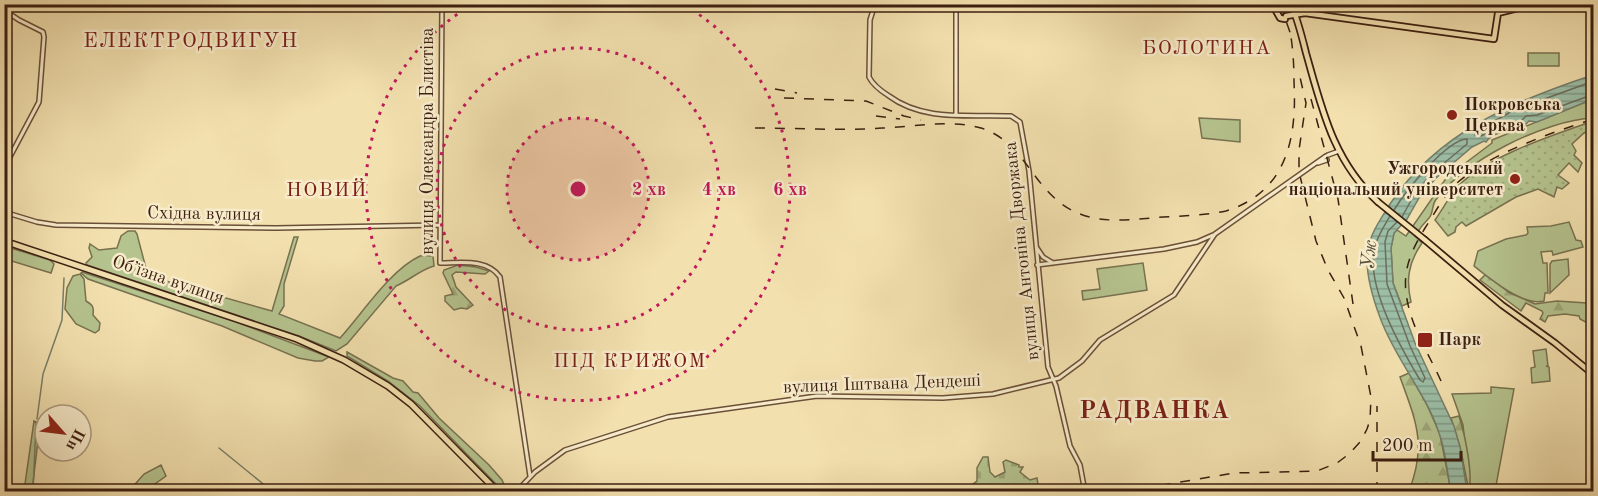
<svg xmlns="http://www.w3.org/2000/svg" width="1598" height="496" font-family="'Old Standard TT',serif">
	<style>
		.green { fill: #b5c38e; stroke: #787150; stroke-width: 1.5 }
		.forest { fill: url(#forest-firs); stroke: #787150; stroke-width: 1.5 }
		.cemetery { fill: url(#cemetery-stones); stroke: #787150; stroke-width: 1.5 }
		.garden { fill: url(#garden-dots); stroke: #787150; stroke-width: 1.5 }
		.water { fill: url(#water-rules); stroke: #767e6a; stroke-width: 1.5 }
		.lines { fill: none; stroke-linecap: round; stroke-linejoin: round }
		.shore { stroke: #6c6e5c; stroke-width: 1.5 }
		.stream { stroke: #767e6a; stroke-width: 1.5 }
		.minor-casing { stroke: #6a4f38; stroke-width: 6 }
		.major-casing { stroke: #3c1f11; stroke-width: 8 }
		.highway-casing { stroke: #3c1f11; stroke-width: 8 }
		.minor { stroke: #f7ebca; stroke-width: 3 }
		.major { stroke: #f2e0ae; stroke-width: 4.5 }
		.highway { stroke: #f2e0ae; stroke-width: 5 }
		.rail { stroke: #3c1f11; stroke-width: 1.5; stroke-dasharray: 10 10; stroke-linecap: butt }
		.major-bridge-casing { stroke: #3c1f11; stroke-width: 8; stroke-linecap: butt }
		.major-bridge { stroke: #f2e0ae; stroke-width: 4.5 }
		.ring { fill: none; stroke: #c2185b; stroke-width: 3; stroke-dasharray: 3 6 }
		.poi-dot { fill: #8f2418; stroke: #f7ebca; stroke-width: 2 }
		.labels { text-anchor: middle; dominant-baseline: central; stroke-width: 5; stroke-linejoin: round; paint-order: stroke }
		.poi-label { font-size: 18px; font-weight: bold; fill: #3c1f11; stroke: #f7ebca; text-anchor: start }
		.street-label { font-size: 18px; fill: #3c1f11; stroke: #f7ebca }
		.neighbourhood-label { font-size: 20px; letter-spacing: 1.5px; fill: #7a1f14; stroke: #f7ebca }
		.water-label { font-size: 20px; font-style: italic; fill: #594f3e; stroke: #f7ebca }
		.quarter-label { font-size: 21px; letter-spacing: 1.5px; fill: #7a1f14; stroke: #f7ebca }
		.district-label { font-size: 24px; font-weight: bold; letter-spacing: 1.5px; fill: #7a1f14; stroke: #f7ebca }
		.centre { fill: #c2185b; stroke: #f7ebca; stroke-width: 3 }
		.ring-label { font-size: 18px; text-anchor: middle; font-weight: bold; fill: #c2185b; stroke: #f7ebca; stroke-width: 5; stroke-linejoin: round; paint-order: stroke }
	</style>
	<defs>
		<pattern id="forest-firs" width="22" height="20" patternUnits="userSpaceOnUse" patternTransform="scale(1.5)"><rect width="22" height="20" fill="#b5c38e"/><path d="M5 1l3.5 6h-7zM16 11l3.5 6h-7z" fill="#9da779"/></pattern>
		<pattern id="cemetery-stones" width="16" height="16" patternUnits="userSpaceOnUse" patternTransform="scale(1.5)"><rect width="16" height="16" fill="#b5c38e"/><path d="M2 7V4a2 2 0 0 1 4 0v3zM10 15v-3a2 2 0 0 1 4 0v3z" fill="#9da779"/></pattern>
		<pattern id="garden-dots" width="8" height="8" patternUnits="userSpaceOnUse" patternTransform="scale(1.5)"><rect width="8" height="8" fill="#b5c38e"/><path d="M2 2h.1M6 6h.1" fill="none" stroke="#9da779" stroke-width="1.8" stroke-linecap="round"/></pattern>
		<pattern id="water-rules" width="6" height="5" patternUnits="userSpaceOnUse" patternTransform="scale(1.5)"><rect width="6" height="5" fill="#9cbea6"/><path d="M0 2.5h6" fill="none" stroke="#809a86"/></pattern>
	</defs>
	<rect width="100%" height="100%" fill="#f2e0ae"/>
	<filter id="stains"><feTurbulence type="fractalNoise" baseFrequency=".00333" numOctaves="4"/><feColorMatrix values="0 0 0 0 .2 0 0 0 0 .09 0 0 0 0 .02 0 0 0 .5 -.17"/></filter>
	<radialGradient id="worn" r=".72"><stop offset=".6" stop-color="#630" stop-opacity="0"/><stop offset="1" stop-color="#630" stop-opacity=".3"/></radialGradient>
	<path class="green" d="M1528,53H1559V66H1528Z
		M1593,99V118C1546,120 1462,161 1435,201C1432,206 1433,214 1429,218C1424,223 1419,229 1415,236L1422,243C1408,263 1406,280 1411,302L1402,306L1393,283L1391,248L1394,233L1397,230L1406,236L1447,177L1492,143V140Z
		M1199,118L1240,120V142L1202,138Z
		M1569,222L1576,240L1581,241L1583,247L1553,255L1552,251L1541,252L1543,263H1547L1548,293H1545L1544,301C1524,307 1490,279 1474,266L1478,251L1506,239L1526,235L1528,233L1527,227L1551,226Z
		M128,231H135L137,234L148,276L272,311L294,237H298L284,284V306L279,314L340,338C362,314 390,270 420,256C424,255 429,256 433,256L434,266C420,270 410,280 396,286L347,344L336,351L299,336L87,265L86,263L92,257L89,248L90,244L99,250L117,248L121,236Z
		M4,246L50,260L54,264L51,273L5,259Z
		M1568,259L1569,275L1550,293V264L1552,261Z
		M1143,263L1147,290L1083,300L1082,291L1100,289L1097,269Z
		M82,272L236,322L329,357L322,361H315L298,358L222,326L88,279L81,273Z
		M80,274L84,279L86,301C93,305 94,307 93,315L100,323L99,330L95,333L76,324L65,309L67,288L73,276Z
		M1546,349L1548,366H1546L1549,367L1550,381L1532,383L1531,368L1535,367L1533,351Z
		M347,352L393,378L403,381L413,392L418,393L439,418L489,465L502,480L507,491H504L496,484L420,406L388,381L347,356Z
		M1491,387L1514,389L1495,491H1470L1463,425L1452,394L1491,393Z
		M34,421L40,424L32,491H24Z
		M161,465L166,476L145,491H129L144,474Z"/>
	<path class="forest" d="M458,265L476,267L489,271L485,274L456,272L452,275L456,287L473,305L467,309L461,308L454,310L445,301V296L453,294L443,273L444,270Z
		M1485,275L1510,293L1535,304L1557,301L1587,303L1593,298V326L1580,319L1579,316L1565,314L1548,316L1545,322L1540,319L1543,313L1542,311L1526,303L1521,311L1480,280Z
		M1409,373L1427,405L1440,434L1451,491H1409C1427,445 1416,421 1400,377Z
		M1459,416C1465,435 1473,473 1469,491L1460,447L1451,418Z"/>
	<path class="cemetery" d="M983,457H988L990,472L995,477L1005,472L1003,462L1006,460L1019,465V467H1023L1020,472L1030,480L1037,478L1039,491H963L977,481V468Z"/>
	<path class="garden" d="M1593,121V129L1584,133L1572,144L1576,151L1574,155L1582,163L1578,172L1569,163L1558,175L1569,183L1562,189L1557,187L1554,197L1538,189L1516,197L1466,226L1462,222L1456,227L1455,232L1448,236L1435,220C1443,209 1450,195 1459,185C1492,154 1552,136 1593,121Z"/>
	<path class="water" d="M1593,75V99L1537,122L1529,121L1520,130C1509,128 1491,134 1486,142L1484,141L1472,147L1436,178L1419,198L1407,219L1394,233L1391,248L1393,283L1415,343L1454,426L1460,447L1467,491H1451C1447,473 1446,451 1439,433C1426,393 1396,360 1381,320C1373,299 1364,271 1368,249C1370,234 1382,217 1390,204C1438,132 1514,101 1593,75Z"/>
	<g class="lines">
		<path class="shore" d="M1594,81L1514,110L1477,131L1475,135L1479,137L1507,123H1519L1526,116L1537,115L1594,94
			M1394,210C1405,192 1446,140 1467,139V144L1431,174L1414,195L1402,217
			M1390,216C1384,226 1376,238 1374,250C1367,289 1401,348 1420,380L1423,382L1425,378L1410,346L1387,284L1385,242L1388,231L1397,222"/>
		<path class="stream" d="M37,419L43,374L62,320L64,278
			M219,448L273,492
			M33,492L36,423"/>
		<g class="minor-casing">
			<path id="minor" d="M442,4L440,263C460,263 487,258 500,277L530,476
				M875,4L870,20L869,77C873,85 881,91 889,96C924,122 969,114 1011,116L1020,122L1029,171L1048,367L1056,386L1070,446L1080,465L1085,492
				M4,10L19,20L43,32L44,37L39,102L4,168
				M956,115V4
				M1328,155L1339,151
				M1318,163L1327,160
				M4,212L37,222L56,225L276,228L439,225
				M1037,248L1043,257L1053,263
				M1037,265L1164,249L1197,242L1213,235
				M516,492L535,472L565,450L668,417L817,396L943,398L993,394L1059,378L1082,361L1100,340L1174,295L1215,234L1326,156"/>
		</g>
		<g class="major-casing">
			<path id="major" d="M1272,4L1280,18L1285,19
				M1291,4C1298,20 1302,37 1306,53C1322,109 1333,161 1378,202
				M1286,16L1305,13L1494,39L1498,13L1535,4
				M1425,240L1502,305L1555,343L1594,375"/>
		</g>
		<g class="highway-casing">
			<path id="highway" d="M4,241L297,339L344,360L388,386L411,404L498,492"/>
		</g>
		<use href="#minor" class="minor"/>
		<use href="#major" class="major"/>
		<use href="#highway" class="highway"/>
		<path class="rail" d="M1280,4L1292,38
			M775,89L797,93
			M784,98L866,101L904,116L921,120
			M1311,99L1338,199L1353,304
			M876,116L900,119
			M755,128C797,128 840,131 882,128C915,127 950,119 981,128C1012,138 1024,163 1043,186C1078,228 1115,221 1163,217C1184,216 1206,215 1226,211C1287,192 1297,138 1294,82C1294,65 1293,48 1290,31
			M1441,381C1428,352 1409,324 1406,292C1403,267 1413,248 1425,228C1435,213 1444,195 1457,183C1489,154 1553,132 1594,119
			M1121,492L1234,473L1317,471L1337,463L1349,454L1361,441L1367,429L1370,420L1371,397L1361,346L1344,298L1328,270L1316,241L1299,172V150L1306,103L1299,73
			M1377,492V406"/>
		<g class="major-bridge-casing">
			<path id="major-bridge" d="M1378,202L1425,240"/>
		</g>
		<use href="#major-bridge" class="major-bridge"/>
	</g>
	<circle cx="578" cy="189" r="71" fill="#c2185b" fill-opacity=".12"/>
	<g class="ring">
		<circle cx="578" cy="189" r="71"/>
		<circle cx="578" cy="189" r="141"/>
		<path d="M684 5A212 212 0 1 1 472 5"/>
	</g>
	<g class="poi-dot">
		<circle cx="1452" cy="115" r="6"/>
		<circle cx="1515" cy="179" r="6"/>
		<rect x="1417" y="332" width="16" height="16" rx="3"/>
	</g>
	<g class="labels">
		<g class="poi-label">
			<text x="1464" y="105">Покровська<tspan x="1464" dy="21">Церква</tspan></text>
			<text x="1503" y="169" text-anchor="end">Ужгородський<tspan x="1503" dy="21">національний університет</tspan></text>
			<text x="1438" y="340">Парк</text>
		</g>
		<g class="street-label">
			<text transform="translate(428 141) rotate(-90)">вулиця Олександра Блистіва</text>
			<text transform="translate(204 214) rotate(1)">Східна вулиця</text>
			<text transform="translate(1022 251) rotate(-96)">вулиця Антоніна Дворжака</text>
			<text transform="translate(168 280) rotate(19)">Обʼїзна вулиця</text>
			<text transform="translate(882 384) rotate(-2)">вулиця Іштвана Дендеші</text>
		</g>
		<g class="neighbourhood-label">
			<text x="1207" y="49">БОЛОТИНА</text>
			<text x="327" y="191">НОВИЙ</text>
			<text x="630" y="362">ПІД КРИЖОМ</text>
		</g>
		<g class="water-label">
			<text transform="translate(1370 255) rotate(-84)">Уж</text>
		</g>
		<g class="quarter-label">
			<text x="191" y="41">ЕЛЕКТРОДВИГУН</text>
		</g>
		<g class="district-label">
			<text x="1155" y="412">РАДВАНКА</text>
		</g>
	</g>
	<circle cx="578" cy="189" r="9" class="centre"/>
	<g class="ring-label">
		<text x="649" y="195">2 хв</text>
		<text x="719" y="195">4 хв</text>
		<text x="790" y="195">6 хв</text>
	</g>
	<rect width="1598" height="496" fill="none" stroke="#f2e0ae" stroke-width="24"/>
	<rect x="6" y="6" width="1586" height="484" fill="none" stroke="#3c1f11" stroke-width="3"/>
	<rect x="12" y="12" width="1574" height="472" fill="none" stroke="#3c1f11" stroke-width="1.5"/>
	<g transform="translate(63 433) rotate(118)"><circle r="28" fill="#f7ebca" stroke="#ac9980" stroke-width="1.5"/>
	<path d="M0-4.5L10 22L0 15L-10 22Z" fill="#8f2418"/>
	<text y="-9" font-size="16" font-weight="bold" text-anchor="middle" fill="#3c1f11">Пн</text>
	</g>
	<path d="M1373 451v9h88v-9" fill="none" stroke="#3c1f11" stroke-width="3"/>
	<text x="1382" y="451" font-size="18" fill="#3c1f11" stroke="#f7ebca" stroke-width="4.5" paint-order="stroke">200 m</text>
	<rect width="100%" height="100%" filter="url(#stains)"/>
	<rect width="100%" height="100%" fill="url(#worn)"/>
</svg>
